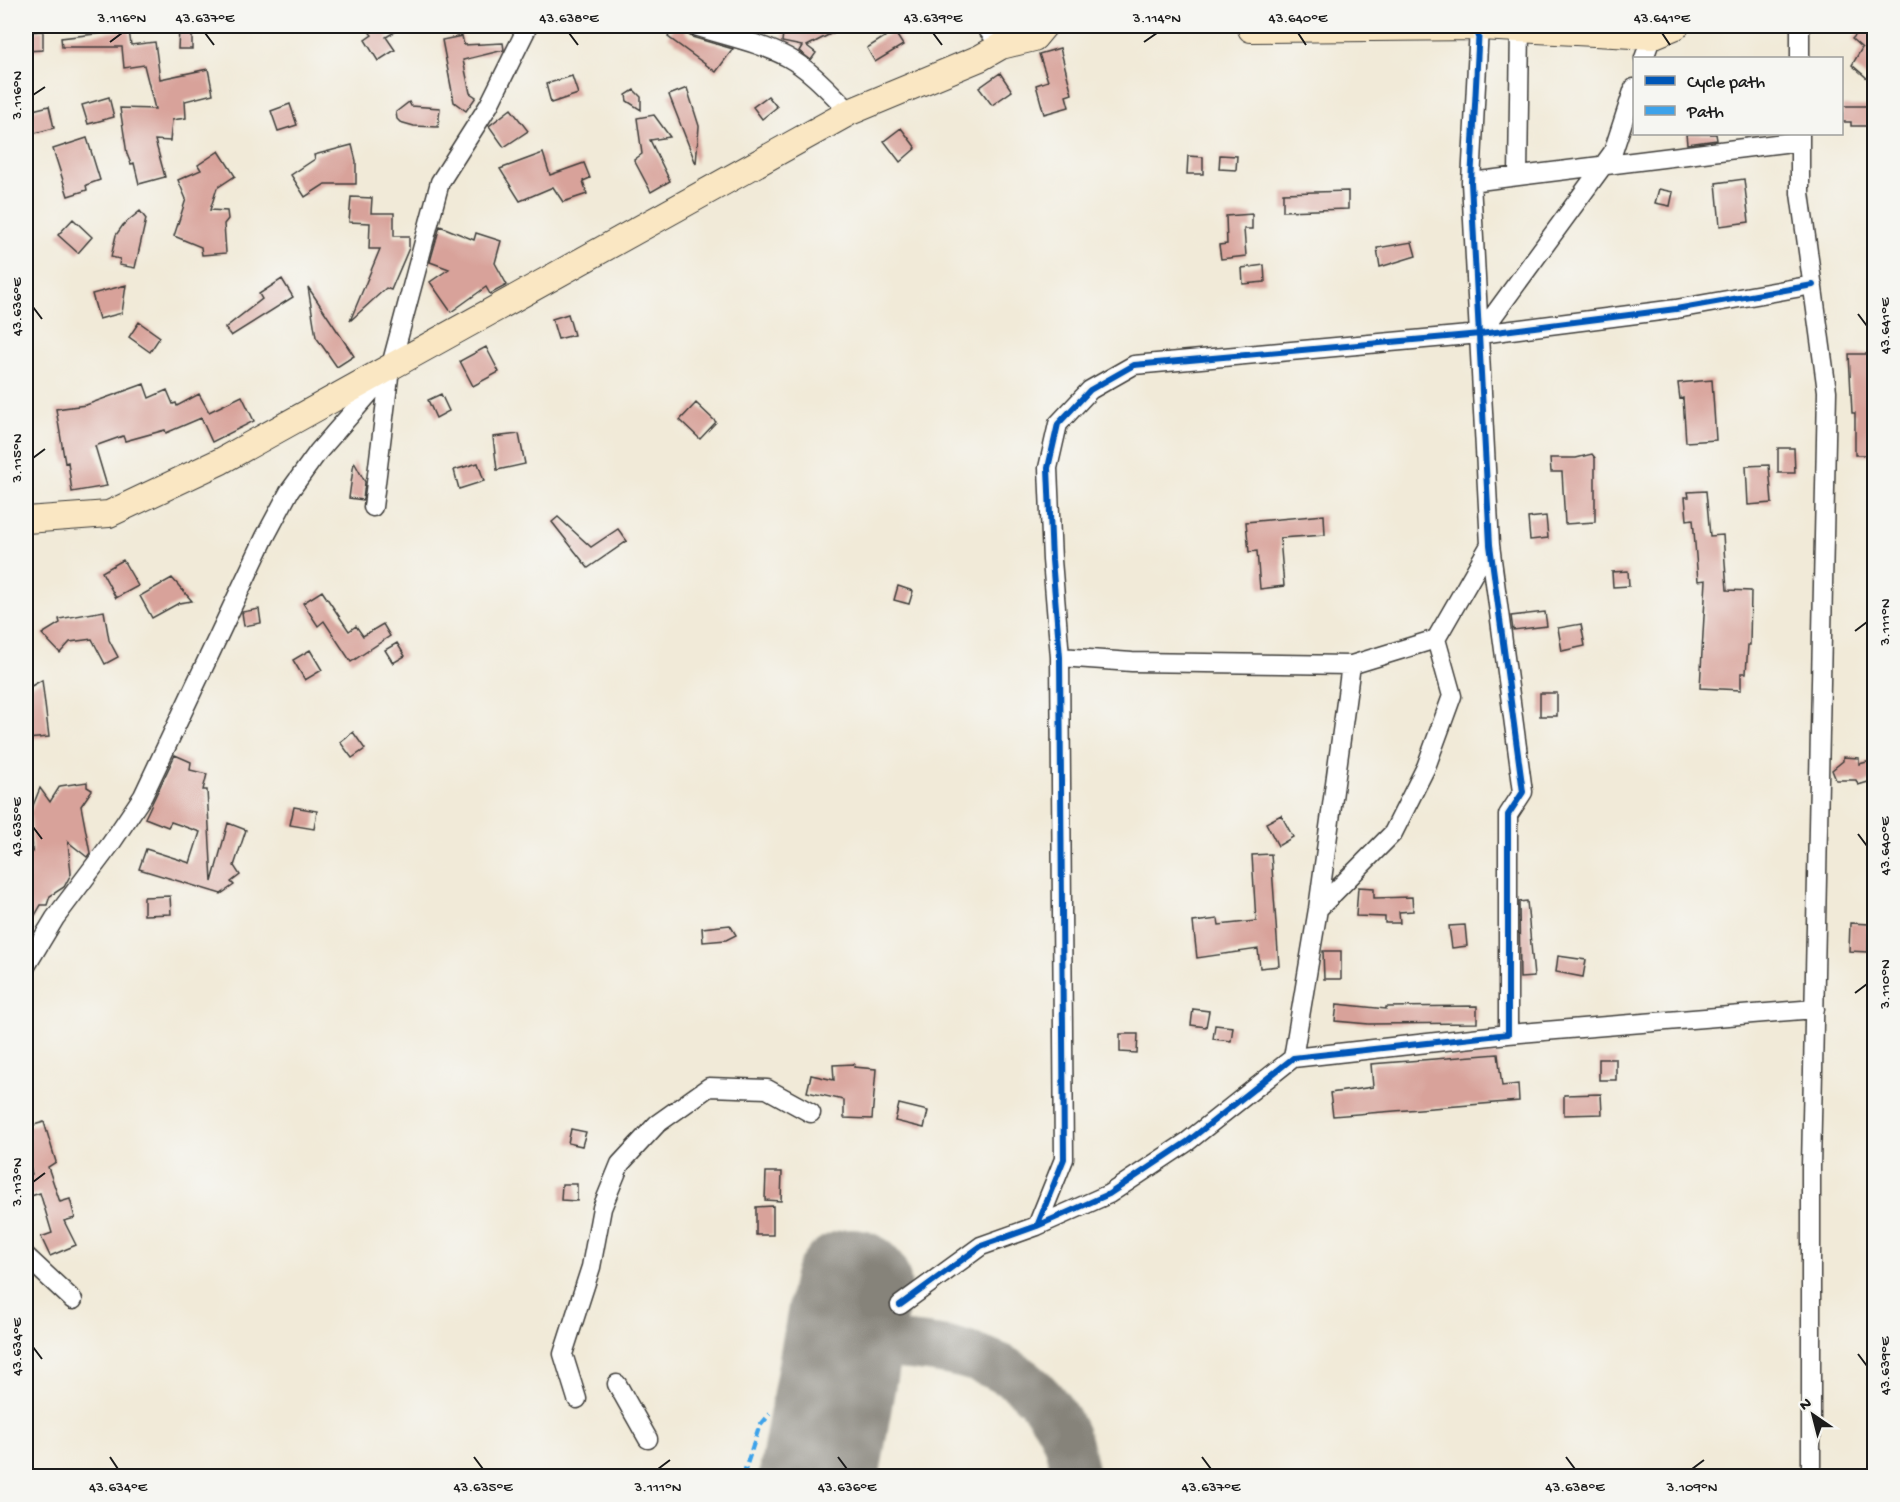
<svg xmlns="http://www.w3.org/2000/svg" width="1900" height="1502" font-family="'Gochi Hand',sans-serif">
	<style>
		.lines { fill: none; stroke-linecap: round; stroke-linejoin: round }
		.taxiway { stroke: #86837a; stroke-width: 48 }
		.runway { stroke: #86837a; stroke-width: 120 }
		.building { fill: #d8a29a }
		.street-casing { stroke: #3c3b38; stroke-width: 21 }
		.secondary-casing { stroke: #3c3b38; stroke-width: 28 }
		.street { stroke: #fff; stroke-width: 18 }
		.secondary { stroke: #fae7c3; stroke-width: 26 }
		.quiet { stroke: #3da2ea; stroke-width: 4.5; stroke-dasharray: 9 4.5; stroke-linecap: butt }
		.cycleway-casing { stroke: #f6f6f2; stroke-width: 10 }
		.cycleway { stroke: #0057b8; stroke-width: 6 }
		.ticks { fill: none; stroke: #1c1c1c; stroke-width: 2 }
		.neatline { fill: none; stroke: #1c1c1c; stroke-width: 2 }
		.ticks-label { font-size: 15px; text-anchor: middle; fill: #1c1c1c }
	</style>
	<rect width="100%" height="100%" fill="#f6f6f2"/>
	<filter id="ink" filterUnits="userSpaceOnUse"><feTurbulence type="fractalNoise" baseFrequency=".0167" numOctaves="2"/><feDisplacementMap in="SourceGraphic" scale="12" xChannelSelector="R" yChannelSelector="G"/><feConvolveMatrix kernelMatrix="1 2 1 2 8 2 1 2 1" color-interpolation-filters="sRGB"/></filter>
	<filter id="wash" filterUnits="userSpaceOnUse"><feTurbulence type="fractalNoise" baseFrequency=".008" numOctaves="4" result="noise"/><feDisplacementMap in="SourceGraphic" scale="24" xChannelSelector="R" yChannelSelector="G"/><feGaussianBlur stdDeviation="1.35" result="paint"/><feColorMatrix in="noise" values="0 0 0 0 0 0 0 0 0 0 0 0 0 0 0 0 0 1.4 0 .05"/><feComposite in="paint" operator="in"/></filter>
	<g filter="url(#wash)">
		<rect width="100%" height="100%" fill="#f1ead8"/>
		<g class="lines">
			<path class="taxiway" d="M843,1340C930,1350 1017,1342 1063,1432C1070,1445 1072,1462 1075,1476"/>
			<path class="runway" d="M819,1476L852,1289"/>
		</g>
		<g id="blocks">
			<path class="building" d="M364,26H405L386,37L395,50L378,61L365,40L372,35Z
				M674,26H684L686,33L692,37L733,49L716,72L668,37Z
				M794,26H846L807,46L816,53L811,60L799,51L802,46L782,42L783,33Z
				M1864,26H1875V85L1852,65L1862,48L1852,39Z
				M179,29H192V49H178Z
				M129,30L131,45L155,42L160,79L208,69L213,94L185,101L186,118L172,120L170,141L155,140L165,177L139,184L134,163L131,164L127,154L120,108L155,109L144,65L124,68L122,47H62L61,38Z
				M43,31V50L26,51V32Z
				M894,31L903,45L875,62L867,48Z
				M462,36L464,45L503,43L504,50L463,60L470,93L476,97L466,111L454,102L442,40Z
				M1060,48L1072,94L1066,96L1069,107L1044,114L1036,85L1048,81L1039,54Z
				M1000,73L1012,91L992,105L979,88Z
				M572,76L578,94L551,103L546,84Z
				M687,88L699,126L696,164L669,95Z
				M634,90L641,97V110L627,101L626,95Z
				M768,96L777,107L762,119L753,107Z
				M109,97L114,117L88,124L82,105Z
				M409,102L411,106L440,108L438,127L414,126L400,122L397,119L396,112Z
				M290,104L297,125L278,131L271,111Z
				M49,106L54,128L35,133L29,111Z
				M1842,106H1875V126H1851V122H1842Z
				M511,109L528,131L504,147L489,126Z
				M654,115L670,137L650,140L670,181L651,192L634,160L642,154L637,118Z
				M901,128L916,148L900,162L884,141Z
				M1686,134H1716L1717,140L1687,144Z
				M87,138L100,180L86,185L87,190L68,196L53,149Z
				M352,145L356,161V184H325L305,197L291,175L315,159L314,155Z
				M219,151L235,176L217,188L210,210L227,211L228,219L224,224L226,253L202,255L201,247L174,236L186,199L178,180L201,170L198,165Z
				M543,153L550,175L584,163L590,178L583,181L587,194L563,202L553,187L520,201L500,169Z
				M1220,155L1237,156L1236,170L1219,169Z
				M1188,156L1203,157V174H1187Z
				M1744,179L1749,222L1720,226L1716,183Z
				M1659,189L1673,192L1670,206L1655,203Z
				M1348,191V209L1283,211V193Z
				M351,197L372,198L371,213H394V236H409V248L391,290L386,288L350,321L380,249H369L370,223L349,222Z
				M140,211L146,219L135,268L119,265L120,259L111,257L116,235L123,225Z
				M1252,214V229H1244L1246,256L1221,259L1219,245L1227,244L1226,216Z
				M73,219L92,237L78,253L58,235Z
				M440,226L474,240L476,233L501,241L495,263L507,285L490,294L486,287L451,312L430,282L449,269L430,262Z
				M1412,242L1416,256L1380,267L1377,248Z
				M1264,265L1265,282L1243,284L1242,268Z
				M282,279L293,297L231,336L225,328L262,299L259,294Z
				M126,285L122,313L99,319L92,294Z
				M308,287L354,356L337,367L316,337Z
				M568,314L574,335L558,339L552,319Z
				M139,322L160,337L150,352L129,337Z
				M486,347L499,372L473,386L460,361Z
				M1849,354H1875V455H1855V413H1852Z
				M1712,380L1716,440L1686,442L1683,398L1680,399L1678,383Z
				M144,384L149,398L167,390L173,404L176,403L177,406L199,394L209,412L242,396L254,421L212,442L201,418L166,433L165,430L125,441L123,436L95,446L107,486L72,492L68,462L65,463L56,409L86,405Z
				M441,394L449,411L436,418L428,400Z
				M696,403L716,422L700,439L680,420Z
				M519,434L525,464L497,470L493,437Z
				M1778,448H1794L1795,473H1778Z
				M1592,454L1595,458V522L1565,524L1562,472H1551L1550,458H1576Z
				M354,462L365,482L363,500L349,498Z
				M478,463L484,481L459,489L454,470Z
				M1769,465L1772,503L1748,505L1746,466Z
				M1706,491L1710,536L1723,535L1727,590L1751,591L1750,645H1748L1746,673H1741V690L1700,688L1706,580L1698,581L1693,519L1687,520L1685,497H1689L1688,492Z
				M1324,515L1325,535L1280,538L1284,586L1260,589L1257,551L1249,552L1246,522Z
				M1546,516L1548,538L1530,540L1528,518Z
				M558,517L591,547L618,529L627,541L588,568L552,522Z
				M123,560L138,586L116,598L102,572Z
				M1628,571L1629,586L1613,587L1612,572Z
				M172,578L192,601L179,603L152,618L140,596Z
				M898,586L913,591L909,604L894,600Z
				M322,591L349,631L356,626L363,636L383,624L390,636L351,662L324,621L318,626L303,603Z
				M259,609L261,623L244,626L242,612Z
				M104,611L109,640L118,657L105,664L92,639L70,642L60,653L42,634L60,623L59,619Z
				M1545,612L1547,626L1513,630L1511,616Z
				M1581,624L1585,646L1562,651L1558,628Z
				M397,643L405,656L393,663L385,650Z
				M310,650L322,670L305,680L293,660Z
				M42,680L49,737L26,739V689Z
				M1540,693H1557V716H1540Z
				M353,732L365,749L352,758L340,742Z
				M175,755L191,762L190,770L207,774L203,790H207L212,882L228,823L246,830L234,866L240,875L231,882L234,885L221,894L139,869L146,849L190,863L200,832L171,822L168,827L145,818Z
				M1843,757L1859,758V764L1875,760V780L1858,785L1856,780H1836L1832,770L1843,761Z
				M87,782V787L92,790L81,806L90,853L87,857L68,842L71,874L64,887L50,896L47,905H41L26,931V847L33,852L30,813L40,788L50,802L60,786Z
				M294,807L317,811L314,829L290,825Z
				M1281,815L1293,837L1278,846L1266,823Z
				M1271,854L1279,966L1260,968L1258,949L1197,958L1193,922L1218,919L1219,925L1256,921L1252,855Z
				M1358,887L1374,888V898L1412,897L1413,911L1399,912L1400,923H1385V917L1356,916Z
				M170,896L171,914L144,915V897Z
				M1527,901L1534,977L1520,978L1519,902Z
				M1850,923L1869,924L1868,952L1849,951Z
				M730,925L736,935L726,940L703,942L702,928Z
				M1465,925L1467,946L1452,948L1449,926Z
				M1323,951H1341V979H1324Z
				M1558,956L1586,960L1583,977L1556,972Z
				M1337,1004L1386,1009V1007L1477,1006V1023L1369,1024L1335,1021Z
				M1193,1009L1209,1011L1206,1027L1191,1025Z
				M1215,1025L1233,1027L1231,1041L1213,1039Z
				M1120,1034H1138L1137,1053L1120,1052Z
				M1498,1054L1502,1086L1518,1084L1519,1101L1333,1116L1330,1093L1373,1087L1371,1064Z
				M1599,1059H1616V1080H1599Z
				M855,1064L854,1067L876,1069L872,1119L844,1118V1100L807,1092L811,1075L834,1080L833,1065Z
				M1601,1094L1602,1114L1564,1115V1095Z
				M899,1104L928,1111L924,1128L895,1121Z
				M44,1122L56,1162L48,1167L60,1202L70,1199L75,1218L64,1221L76,1245L50,1256L41,1237L52,1233L40,1193L31,1196L26,1180V1177L32,1174L26,1152V1141L30,1139L27,1127Z
				M571,1129L586,1132L582,1146L568,1143Z
				M766,1172H782L781,1201L765,1200Z
				M562,1184H577V1201L561,1200Z
				M773,1206V1235H756V1207Z"/>
		</g>
	</g>
	<g filter="url(#ink)">
		<use href="#blocks" fill-opacity="0" stroke="#3c3b38" stroke-width="1.5"/>
		<g class="lines">
			<g class="street-casing">
				<path id="street" d="M695,26C725,36 758,42 787,57C811,70 831,93 850,112
					M985,26L1001,46
					M1644,58L1652,36
					M1800,58V26
					M1800,134V193L1827,391L1811,1168V1476
					M1518,176L1520,26
					M1471,182L1800,141
					M1480,334L1613,152L1634,88
					M373,507L390,369L440,182L489,105L528,26
					M1060,657L1132,662L1351,665L1436,639L1490,545
					M1318,909L1393,833L1426,767L1452,696L1436,639
					M26,966L55,918L110,845L143,796L265,537L289,492L318,452L387,373
					M1508,1034L1815,1009
					M1293,1058L1318,909L1351,665
					M1037,1226L1064,1159L1060,657L1052,560L1048,468L1058,424L1090,390L1134,365L1480,334L1676,309L1813,285
					M26,1256L73,1300
					M900,1305L981,1246L1037,1226L1109,1194L1187,1142L1293,1058L1508,1034V815L1523,792L1490,545L1471,182L1479,27
					M617,1384L648,1439
					M577,1399L563,1354L591,1267L602,1208L620,1164L657,1124L709,1087L767,1089L811,1113"/>
			</g>
			<g class="secondary-casing">
				<path id="secondary" d="M1251,29L1479,27L1652,36L1676,26
					M26,520L109,514L221,461L850,112L980,58L1001,46L1034,38L1044,26"/>
			</g>
			<use href="#street" class="street"/>
			<use href="#secondary" class="secondary"/>
			<path class="quiet" d="M743,1476L759,1427L770,1414"/>
			<g class="cycleway-casing">
				<path id="cycleway" d="M1037,1226L1064,1159L1060,657L1052,560L1048,468L1058,424L1090,390L1134,365L1480,334L1676,309L1813,285
					M900,1305L981,1246L1037,1226L1109,1194L1187,1142L1293,1058L1508,1034V815L1523,792L1490,545L1471,182L1479,27"/>
			</g>
			<use href="#cycleway" class="cycleway"/>
		</g>
	</g>
	<path class="ticks" d="M205,33L214,45M569,33L578,45M933,33L942,45M1298,33L1306,45M1662,33L1670,45M110,42L122,33M1144,42L1157,33M33,95L45,87M33,307L42,319M1858,314L1867,326M33,458L45,449M1855,631L1867,622M33,827L42,839M1858,834L1867,846M1855,993L1867,984M33,1182L45,1173M33,1347L42,1359M1858,1354L1867,1366M110,1457L118,1469M474,1457L483,1469M838,1457L847,1469M1202,1457L1211,1469M1566,1457L1575,1469M658,1469L670,1460M1692,1469L1704,1460"/>
	<rect width="1900" height="1502" fill="none" stroke="#f6f6f2" stroke-width="66"/>
	<rect x="1633" y="57" width="210" height="78" fill="#f6f6f2" stroke="#9f9f9c" stroke-width="1.5"/>
	<rect x="1645" y="76" width="30" height="9" fill="#0057b8" stroke="#9f9f9c" stroke-width="1.5"/>
	<text x="1687" y="87" font-size="18" fill="#1c1c1c">Cycle path</text>
	<rect x="1645" y="106" width="30" height="9" fill="#3da2ea" stroke="#9f9f9c" stroke-width="1.5"/>
	<text x="1687" y="117" font-size="18" fill="#1c1c1c">Path</text>
	<g transform="translate(1813 1415) rotate(325)" stroke="#f6f6f2" stroke-width="4.5" paint-order="stroke">
	<path d="M0-4.5L10 22L0 15L-10 22Z" fill="#1c1c1c"/>
	<text y="-9" font-size="16" font-weight="bold" text-anchor="middle" fill="#1c1c1c">N</text>
	</g>
	<rect x="33" y="33" width="1834" height="1436" class="neatline"/>
	<g class="ticks-label">
		<text x="122" y="22">3.116°N</text>
		<text x="205" y="22">43.637°E</text>
		<text x="569" y="22">43.638°E</text>
		<text x="933" y="22">43.639°E</text>
		<text x="1157" y="22">3.114°N</text>
		<text x="1298" y="22">43.640°E</text>
		<text x="1662" y="22">43.641°E</text>
		<text transform="translate(16 95) rotate(-90)" y="5">3.116°N</text>
		<text transform="translate(16 307) rotate(-90)" y="5">43.636°E</text>
		<text transform="translate(1884 326) rotate(-90)" y="5">43.641°E</text>
		<text transform="translate(16 458) rotate(-90)" y="5">3.115°N</text>
		<text transform="translate(1884 622) rotate(-90)" y="5">3.111°N</text>
		<text transform="translate(16 827) rotate(-90)" y="5">43.635°E</text>
		<text transform="translate(1884 846) rotate(-90)" y="5">43.640°E</text>
		<text transform="translate(1884 984) rotate(-90)" y="5">3.110°N</text>
		<text transform="translate(16 1182) rotate(-90)" y="5">3.113°N</text>
		<text transform="translate(16 1347) rotate(-90)" y="5">43.634°E</text>
		<text transform="translate(1884 1366) rotate(-90)" y="5">43.639°E</text>
		<text x="118" y="1491">43.634°E</text>
		<text x="483" y="1491">43.635°E</text>
		<text x="658" y="1491">3.111°N</text>
		<text x="847" y="1491">43.636°E</text>
		<text x="1211" y="1491">43.637°E</text>
		<text x="1575" y="1491">43.638°E</text>
		<text x="1692" y="1491">3.109°N</text>
	</g>
</svg>
